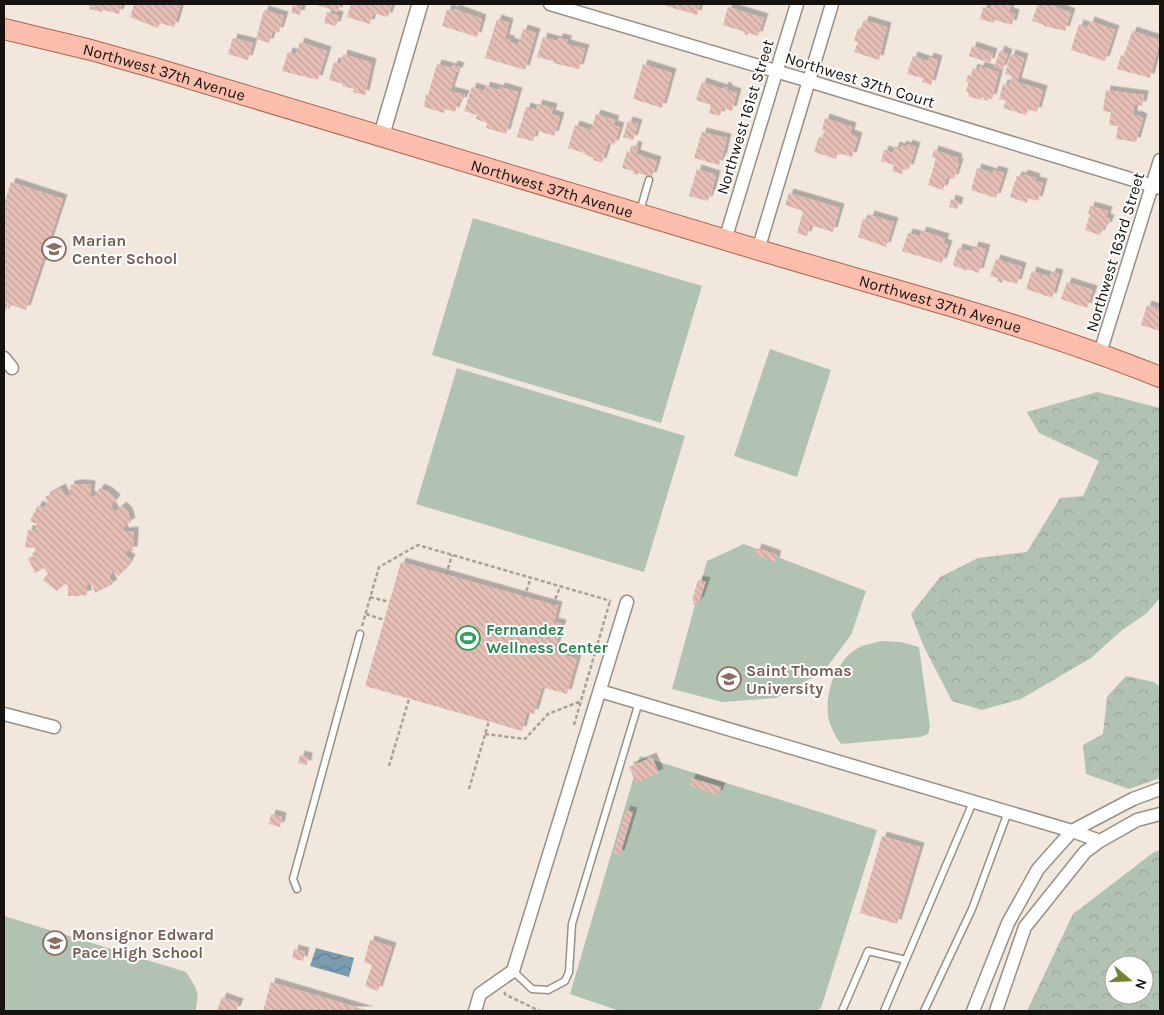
<svg xmlns="http://www.w3.org/2000/svg" width="1164" height="1015" font-family="Karla,sans-serif">
	<style>
		.grass { fill: #b2c2b1 }
		.forest { fill: url(#forest-crowns); fill-rule: evenodd }
		.water { fill: url(#water-waves) }
		.building { fill: url(#building-back-hatch); filter: url(#shadow) }
		.lines { fill: none; stroke-linecap: round; stroke-linejoin: round }
		.service-casing { stroke: #998f84; stroke-width: 9 }
		.minor-casing { stroke: #998f84; stroke-width: 15 }
		.tertiary-casing { stroke: #998f84; stroke-width: 18 }
		.primary-casing { stroke: #a96653; stroke-width: 22 }
		.path { stroke: #a9a198; stroke-width: 2.5; stroke-dasharray: 4 2.5; stroke-linecap: butt }
		.service { stroke: #fff; stroke-width: 6 }
		.minor { stroke: #fff; stroke-width: 12 }
		.tertiary { stroke: #fff; stroke-width: 15 }
		.primary { stroke: #fbbead; stroke-width: 20 }
		.labels { text-anchor: middle; dominant-baseline: central; stroke-width: 4; stroke-linejoin: round; paint-order: stroke }
		.street-label { font-size: 16px; fill: #16130f; stroke: #fff }
		.education-label { font-size: 16px; font-weight: bold; fill: #785e54; stroke: #fff; text-anchor: start }
		.leisure-label { font-size: 16px; font-weight: bold; fill: #27864d; stroke: #fff; text-anchor: start }
	</style>
	<defs>
		<pattern id="forest-crowns" width="20" height="18" patternUnits="userSpaceOnUse" patternTransform="scale(1.25)"><rect width="20" height="18" fill="#b2c2b1"/><path d="M2 6a3 3 0 1 1 6 0M12 15a3 3 0 1 1 6 0" fill="none" stroke="#98a697"/></pattern>
		<pattern id="water-waves" width="16" height="10" patternUnits="userSpaceOnUse" patternTransform="scale(1.25)"><rect width="16" height="10" fill="#7b9caf"/><path d="M0 5q4-4 8 0t8 0" fill="none" stroke="#647e8d"/></pattern>
		<pattern id="building-back-hatch" width="6" height="6" patternUnits="userSpaceOnUse" patternTransform="scale(1.25)"><rect width="6" height="6" fill="#e5beb6"/><path d="M-1 5l2 2M0 0l6 6M5-1l2 2" fill="none" stroke="#c4a29b"/></pattern>
		<filter id="shadow"><feDropShadow dx="4.5" dy="-4.5" stdDeviation="0" flood-color="#0004"/></filter>
	</defs>
	<rect width="100%" height="100%" fill="#f2e7dc"/>
	<path class="grass" d="M473,218L702,286L661,423L432,355Z
		M770,349L831,370L797,477L734,456Z
		M457,368L685,436L644,572L416,504Z
		M744,544L866,591L851,635L824,671L776,698L722,702L672,689L707,561Z
		M881,641L901,642L919,647L930,726L928,734L921,737L841,744C836,737 831,728 829,720C823,693 837,657 862,646C868,644 875,643 881,641Z
		M640,756L877,830L821,1008L816,1011H620L570,994Z
		M4,916L186,972C196,988 201,992 195,1011H4Z"/>
	<path class="forest" d="M1097,392L1160,408V598L1147,613L1121,631L1091,658L1021,699L982,710L952,701L924,647L911,614L940,577L978,558L1027,552L1060,498L1083,496L1099,461L1039,433L1027,412Z
		M1126,676L1154,682L1160,687V778L1129,789L1086,774L1083,745L1103,734L1107,697Z
		M1160,850V1011H1027L1073,914L1154,852ZM1114,965H1144V995H1114Z"/>
	<path class="water" d="M316,948L354,958L349,977L310,966Z"/>
	<path class="building" d="M84,4H122L119,14L103,10L102,12L89,9L90,6Z
		M134,4H181L174,27L160,23L158,28L130,17Z
		M314,4H340L338,12Z
		M351,4H392L388,17L373,13L370,24L347,17Z
		M667,4H700L697,15L666,6Z
		M992,4H1011L1009,12L1015,14L1012,25L995,20L994,23L980,19L983,7L990,9Z
		M1038,4L1051,7V5L1071,13L1065,31L1044,26V25L1032,21Z
		M293,5L302,7L300,15L291,13Z
		M728,7L764,18L758,36L749,33L748,35L744,34L745,32L723,25Z
		M447,9L454,11L455,9L482,19L477,37L442,26Z
		M264,10L284,16L279,32L273,31L269,43L256,39Z
		M327,12L339,16L336,26L324,23Z
		M497,19L509,23L505,39L510,40V42L518,45L523,29L536,33L525,70L485,58Z
		M864,20L887,27L879,60L854,52L858,42L854,41L858,28L861,29Z
		M1090,21L1115,30L1105,61L1071,50L1079,24L1088,27Z
		M1132,31L1160,40L1150,78L1117,69L1121,55L1124,56Z
		M543,37L557,41L559,38L568,40L566,44L585,49L579,69L553,63V61L537,57Z
		M233,38L253,43L248,60L228,54Z
		M300,42L327,51L318,80L282,71L288,52L296,54Z
		M972,46L993,53L990,63L969,56Z
		M1000,50L1008,54L1002,70L994,67Z
		M343,54L372,63L365,95L353,92L354,89L342,86L343,84L329,80L334,62L341,64Z
		M1011,54L1024,58L1017,82L1043,90L1037,112L1028,109L1026,115L1003,108L1006,101L999,99L1003,84L1009,85L1012,76L1005,74Z
		M913,56L928,61L929,57L938,60L931,85L922,82L923,78L907,74Z
		M437,64L452,68L453,65L460,67L458,72H456L450,91L465,95L462,102L458,101L455,112L445,109L444,113L424,107L426,94L428,95Z
		M643,64L672,73L662,108L633,99Z
		M980,66L999,72L992,99L989,98L988,101L983,99L984,97H982L981,100L968,96L969,93L966,91L969,82L966,81L968,75L971,76L973,68L979,70Z
		M702,82L723,89L724,86L728,88V90L737,93L732,111L722,108L720,116L709,113L711,105L696,100Z
		M486,86L499,90L500,87L518,92L506,134L486,128L487,123L476,119L477,115L464,111L472,87L484,91Z
		M1106,90L1144,95L1142,106L1134,104L1133,115L1140,116V117L1143,118L1136,142L1116,139L1118,126L1109,125L1111,112L1103,111Z
		M538,104L553,108L551,114L560,117L554,136L536,130L533,141L517,137L526,107L536,110Z
		M596,114L615,120L613,125L620,127L614,145L608,143L602,163L593,160L594,158L584,154V153L568,148L575,125L591,130Z
		M825,118L852,127L850,134L858,137L852,157L838,153L836,159L814,152L819,137L822,138L825,131L822,130Z
		M628,121L638,124L633,140L623,137Z
		M702,132L727,138L722,159L721,158L719,165L694,158Z
		M908,144L916,147L909,169L904,168L902,174L892,171L894,165L881,161L884,150L893,153L895,146L901,148L902,145L907,147Z
		M634,145L638,147L636,154L657,161L652,177L638,173V175L633,174V171L622,168L627,151L631,153Z
		M934,150L958,158L957,162L959,163L954,179L947,177L943,190L928,185L936,159L932,157Z
		M977,168L993,173L994,170L1004,173L996,198L971,190Z
		M697,169L716,175L711,195L710,194L708,201L689,196Z
		M1023,174L1036,178L1035,181L1043,183L1038,201L1028,198L1027,203L1010,197L1017,176L1022,177Z
		M11,182L63,199L26,310L8,304L4,315V204Z
		M789,193L840,208L833,232L810,225L807,236L797,233L803,211L785,205Z
		M951,199L959,202L957,209L949,207Z
		M1090,206L1108,211L1106,218L1110,219L1107,227L1104,226L1100,235L1085,230L1090,214H1088Z
		M870,215L894,222L886,247L858,237L863,219L868,220Z
		M922,231L945,238L943,243L948,245L942,263L902,251L908,233L920,236Z
		M974,246L986,249L979,273L967,269L966,271L953,265L958,248L972,252Z
		M996,259L1022,267L1017,284L1003,280L1002,283L997,281L998,278L990,276Z
		M1032,271L1050,277L1052,272L1059,274L1052,298L1026,289Z
		M1067,282L1093,290L1087,308L1061,299Z
		M1147,305L1160,309V331L1141,325Z
		M79,484L91,485L90,495L94,497L100,488L108,492L116,499L111,506L115,512L122,506L128,512L131,522L123,527L124,532L134,531V539L133,551H126L125,555L131,559L126,568L119,576L113,571L109,576L113,584L95,593L92,584L87,585V595L77,596H68V585L65,584L57,591L49,585L43,580L48,573L44,568L35,573L28,558L35,555V548L25,547L28,530H35L37,524L30,521L38,505L43,508L48,503L45,497L61,488L65,496L70,495V485Z
		M757,548L777,555L775,562L755,555Z
		M401,562L558,606L554,622L562,624L554,652L577,659L567,694L542,687L534,714L527,712L522,731L365,686Z
		M698,580L706,582L699,602L697,601L696,605L693,604L694,601L692,600Z
		M300,755L308,757L307,765L298,763Z
		M652,757L659,773L636,783L629,767Z
		M691,778L721,787L718,795L689,785Z
		M626,810L633,812L620,855L613,853Z
		M271,814L282,817L280,827L269,824Z
		M882,836L920,847L897,924L860,913Z
		M370,940L392,947L378,991L365,986L372,965L364,962Z
		M294,949L305,952L303,961L292,958Z
		M271,982L369,1011H263Z
		M222,997L239,1003L236,1011H217Z"/>
	<g class="lines">
		<g class="service-casing">
			<path id="service" d="M640,211L649,180
				M297,889L293,879L360,634
				M513,971L532,989L548,990L565,981L569,972L572,924L639,702
				M842,1011L868,951L906,960
				M884,1011L973,802
				M924,1011L972,909L1008,812"/>
		</g>
		<g class="minor-casing">
			<path id="minor" d="M550,4L809,81L1160,188
				M725,240L797,4
				M758,250L832,4
				M1100,353L1160,160
				M4,358L12,368
				M600,691L1072,831L1100,841
				M4,714L54,727
				M475,1011L480,994L513,971L627,602
				M973,1011L1008,923L1038,869L1072,831L1133,799L1160,789
				M996,1011L1025,927L1085,852L1100,841L1137,820L1160,814"/>
		</g>
		<g class="tertiary-casing">
			<path id="tertiary" d="M381,137L420,4"/>
		</g>
		<g class="primary-casing">
			<g id="primary">
				<path id="s1" d="M4,29L91,50L158,69C361,131 565,192 769,253C899,292 1034,326 1160,377"/>
			</g>
		</g>
		<path class="path" d="M446,575L452,555
			M370,597L389,602
			M524,597L531,578
			M553,605L560,587
			M366,614L384,620
			M362,626L379,567L418,545L611,601
			M574,725L610,601
			M485,734L525,739L548,714L581,701
			M389,766L409,699
			M469,789L489,721
			M504,992L506,995L540,1011"/>
		<use href="#service" class="service"/>
		<use href="#minor" class="minor"/>
		<use href="#tertiary" class="tertiary"/>
		<use href="#primary" class="primary"/>
	</g>
	<defs>
		<g id="school-ring" transform="scale(1.25)"><circle r="9.5" fill="#fff" stroke="#8d6e63" stroke-width="1.5"/><path d="M0-5L7-2L0 1L-7-2ZM-4 1L0 2.5L4 1V4Q0 6-4 4Z" fill="#8d6e63"/></g>
		<g id="stadium-ring" transform="scale(1.25)"><circle r="9.5" fill="#fff" stroke="#2e9e5b" stroke-width="1.5"/><path d="M0-5a6.5 5 0 1 0 0 10a6.5 5 0 1 0 0-10ZM-3.5-1.8h7v3.6h-7Z" fill="#2e9e5b"/></g>
		<g id="university-ring" transform="scale(1.25)"><circle r="9.5" fill="#fff" stroke="#8d6e63" stroke-width="1.5"/><path d="M0-5L7-2L0 1L-7-2ZM-4 1L0 2.5L4 1V4Q0 6-4 4Z" fill="#8d6e63"/></g>
	</defs>
	<g fill-rule="evenodd">
		<use href="#school-ring" x="54" y="249"/>
		<use href="#stadium-ring" x="468" y="638"/>
		<use href="#university-ring" x="729" y="679"/>
		<use href="#school-ring" x="55" y="943"/>
	</g>
	<g class="labels">
		<g class="street-label">
			<text stroke="none"><textPath href="#s1" startOffset="166">Northwest 37th Avenue</textPath></text>
			<text transform="translate(860 80) rotate(17)">Northwest 37th Court</text>
			<text transform="translate(745 117) rotate(-73)">Northwest 161st Street</text>
			<text stroke="none"><textPath href="#s1" startOffset="571">Northwest 37th Avenue</textPath></text>
			<text transform="translate(1115 252) rotate(-73)">Northwest 163rd Street</text>
			<text stroke="none"><textPath href="#s1" startOffset="976">Northwest 37th Avenue</textPath></text>
		</g>
		<g class="education-label">
			<text x="72" y="240">Marian<tspan x="72" dy="18">Center School</tspan></text>
			<text x="746" y="670">Saint Thomas<tspan x="746" dy="18">University</tspan></text>
			<text x="72" y="934">Monsignor Edward<tspan x="72" dy="18">Pace High School</tspan></text>
		</g>
		<g class="leisure-label">
			<text x="486" y="629">Fernandez<tspan x="486" dy="18">Wellness Center</tspan></text>
		</g>
	</g>
	<rect width="1164" height="1015" fill="none" stroke="#16130f" stroke-width="10"/>
	<g transform="translate(1129 980) rotate(109)"><circle r="24" fill="#ffffff" stroke="#a2a19f"/>
	<path d="M0-4L9 19L0 12L-9 19Z" fill="#748332"/>
	<text y="-8" font-size="14" font-weight="bold" text-anchor="middle" fill="#16130f">N</text>
	</g>
</svg>
